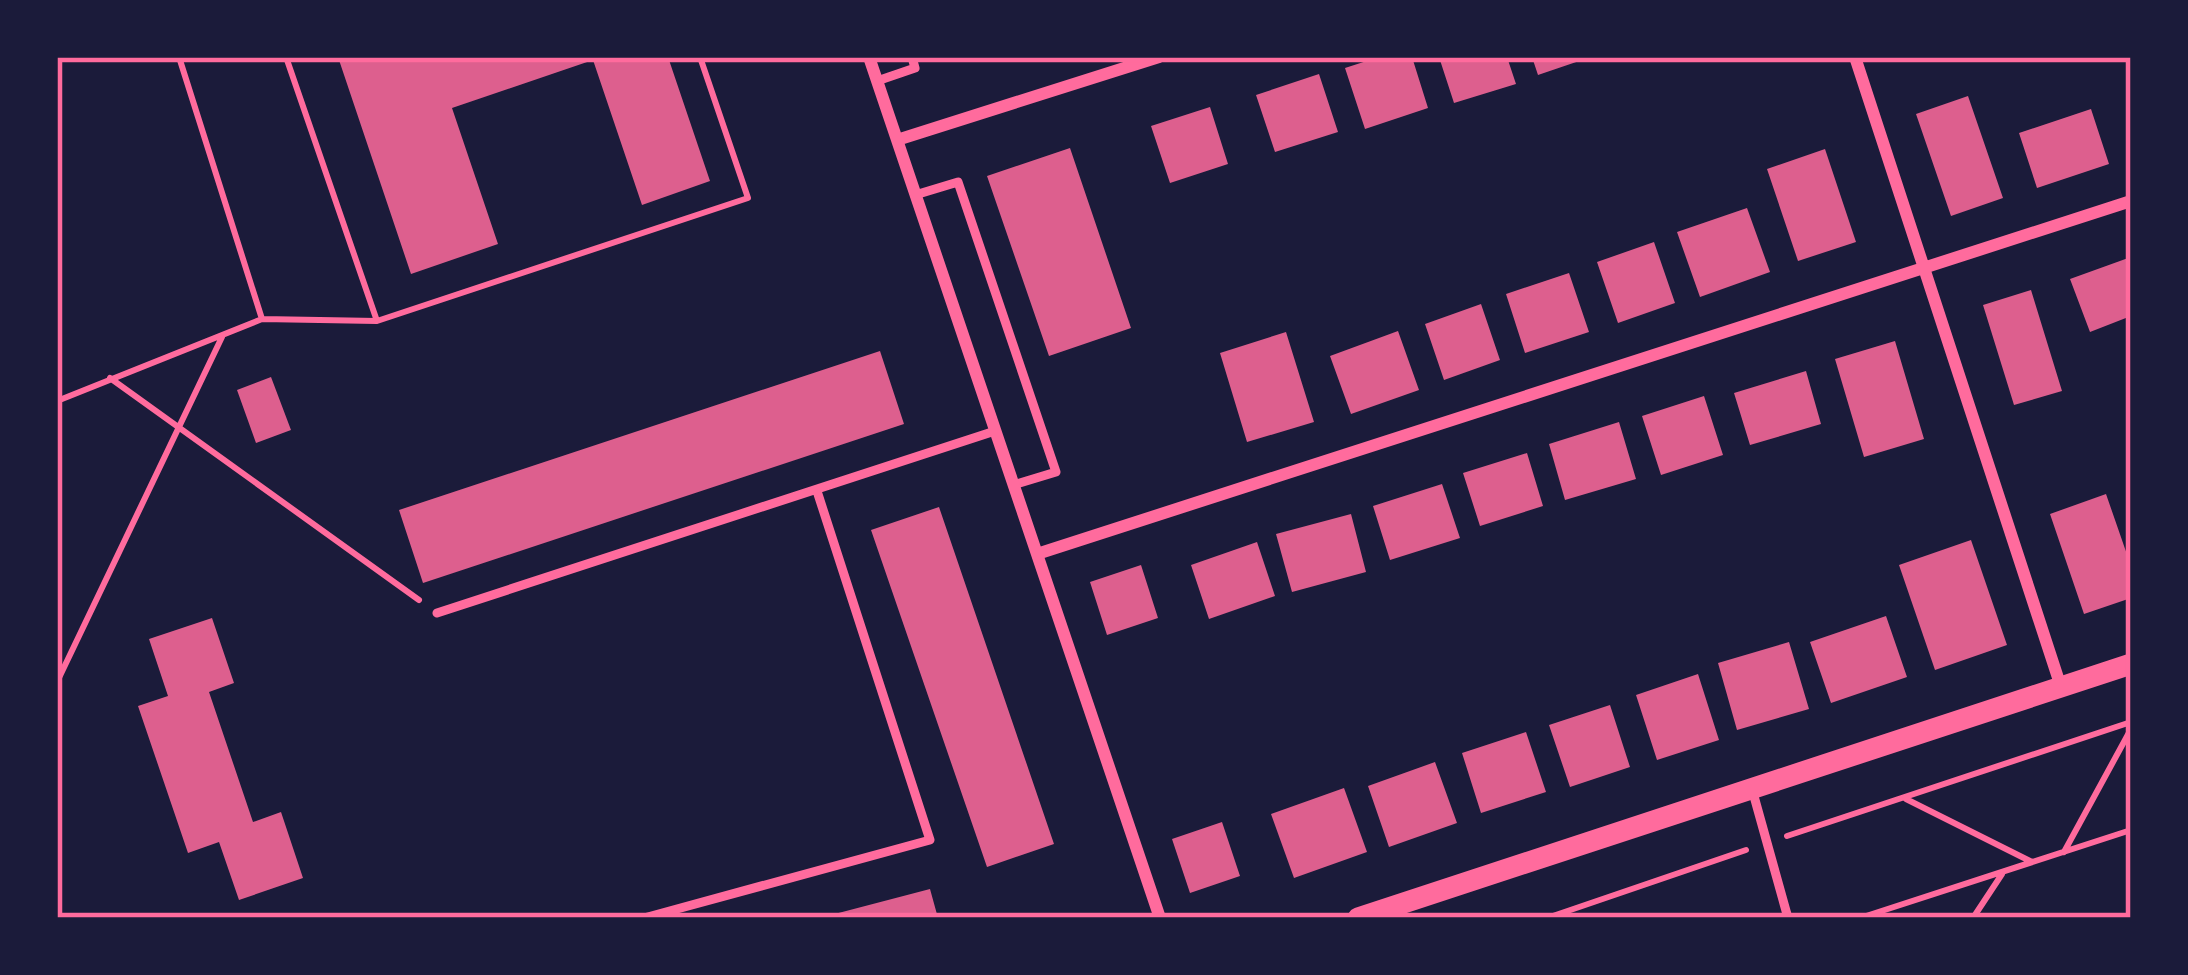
<svg xmlns="http://www.w3.org/2000/svg" width="2188" height="975" font-family="Barlow,sans-serif">
	<style>
		.building { fill: #dd5f8e }
		.lines { fill: none; stroke-linecap: round; stroke-linejoin: round }
		.path { stroke: #ff6b9d; stroke-width: 6 }
		.service { stroke: #ff6b9d; stroke-width: 9 }
		.minor { stroke: #ff6b9d; stroke-width: 12 }
		.tertiary { stroke: #ff6b9d; stroke-width: 21 }
		.neatline { fill: none; stroke: #ff6b9d; stroke-width: 4.5 }
	</style>
	<rect width="100%" height="100%" fill="#1b1b3a"/>
	<path class="building" d="M338,57H668L710,181L642,205L593,60L452,108L498,244L411,274Z
		M1379,57H1412L1428,108L1365,129L1345,68Z
		M1439,57H1507L1516,84L1454,103Z
		M1532,57H1588V58L1538,75Z
		M1319,74L1338,132L1275,152L1256,95Z
		M1968,96L2003,198L1951,216L1916,114Z
		M1210,107L1228,164L1170,183L1151,126Z
		M2091,109L2109,164L2037,188L2019,133Z
		M1070,148L1131,328L1049,356L987,176Z
		M1825,149L1856,242L1798,261L1767,169Z
		M1747,208L1770,272L1700,297L1677,232Z
		M1654,242L1675,303L1618,323L1597,262Z
		M2131,257V316L2090,332L2070,279Z
		M1569,273L1589,332L1525,353L1506,294Z
		M2031,290L2062,391L2014,405L1983,305Z
		M1481,304L1500,360L1444,380L1425,324Z
		M1398,331L1419,390L1351,414L1330,356Z
		M1286,332L1314,422L1247,442L1220,353Z
		M1895,341L1924,439L1864,457L1835,359Z
		M880,351L904,424L423,583L399,510Z
		M1806,371L1821,424L1750,445L1734,393Z
		M271,377L291,430L256,443L237,390Z
		M1704,396L1723,455L1661,475L1642,416Z
		M1619,422L1636,479L1565,500L1549,444Z
		M1527,453L1543,506L1480,526L1463,473Z
		M1442,484L1460,538L1390,560L1373,506Z
		M2106,494L2131,566V598L2084,614L2050,514Z
		M939,507L1054,844L987,867L871,530Z
		M1351,514L1366,572L1292,592L1276,534Z
		M1971,540L2007,645L1935,670L1899,565Z
		M1257,542L1275,596L1209,619L1191,565Z
		M1141,565L1158,618L1107,635L1090,582Z
		M1886,616L1907,677L1831,703L1810,642Z
		M212,618L234,683L209,692L253,822L281,812L303,878L239,900L219,842L188,853L138,706L168,696L149,639Z
		M1789,642L1809,709L1737,730L1718,663Z
		M1698,674L1719,740L1657,760L1636,695Z
		M1610,705L1630,767L1570,787L1549,725Z
		M1526,732L1546,792L1481,813L1462,753Z
		M1435,762L1457,823L1389,847L1368,786Z
		M1344,788L1367,852L1294,878L1271,814Z
		M1222,822L1240,876L1190,893L1172,839Z
		M930,889L938,918H827V916Z"/>
	<g class="lines">
		<path class="path" d="M286,57L377,321
			M262,319L377,321L748,198L700,57
			M110,378L419,600
			M57,401L262,319L179,57
			M57,682L222,337
			M1906,799L2032,862
			M1787,836L2131,722
			M2064,852L2131,729
			M1547,918L1746,850
			M1860,918L2131,830
			M1973,918L2002,874"/>
		<path class="service" d="M877,81L915,68L912,57
			M915,195L958,182L1056,472L1013,485
			M437,613L995,431
			M1752,789L1788,918
			M644,918L930,840L817,491"/>
		<path class="minor" d="M869,57L1160,918
			M1855,57L2061,687
			M897,140L1159,57
			M1037,554L2131,201"/>
		<path class="tertiary" d="M1358,918L2131,664"/>
	</g>
	<rect width="2188" height="975" fill="none" stroke="#1b1b3a" stroke-width="120"/>
	<rect x="60" y="60" width="2068" height="855" class="neatline"/>
</svg>
